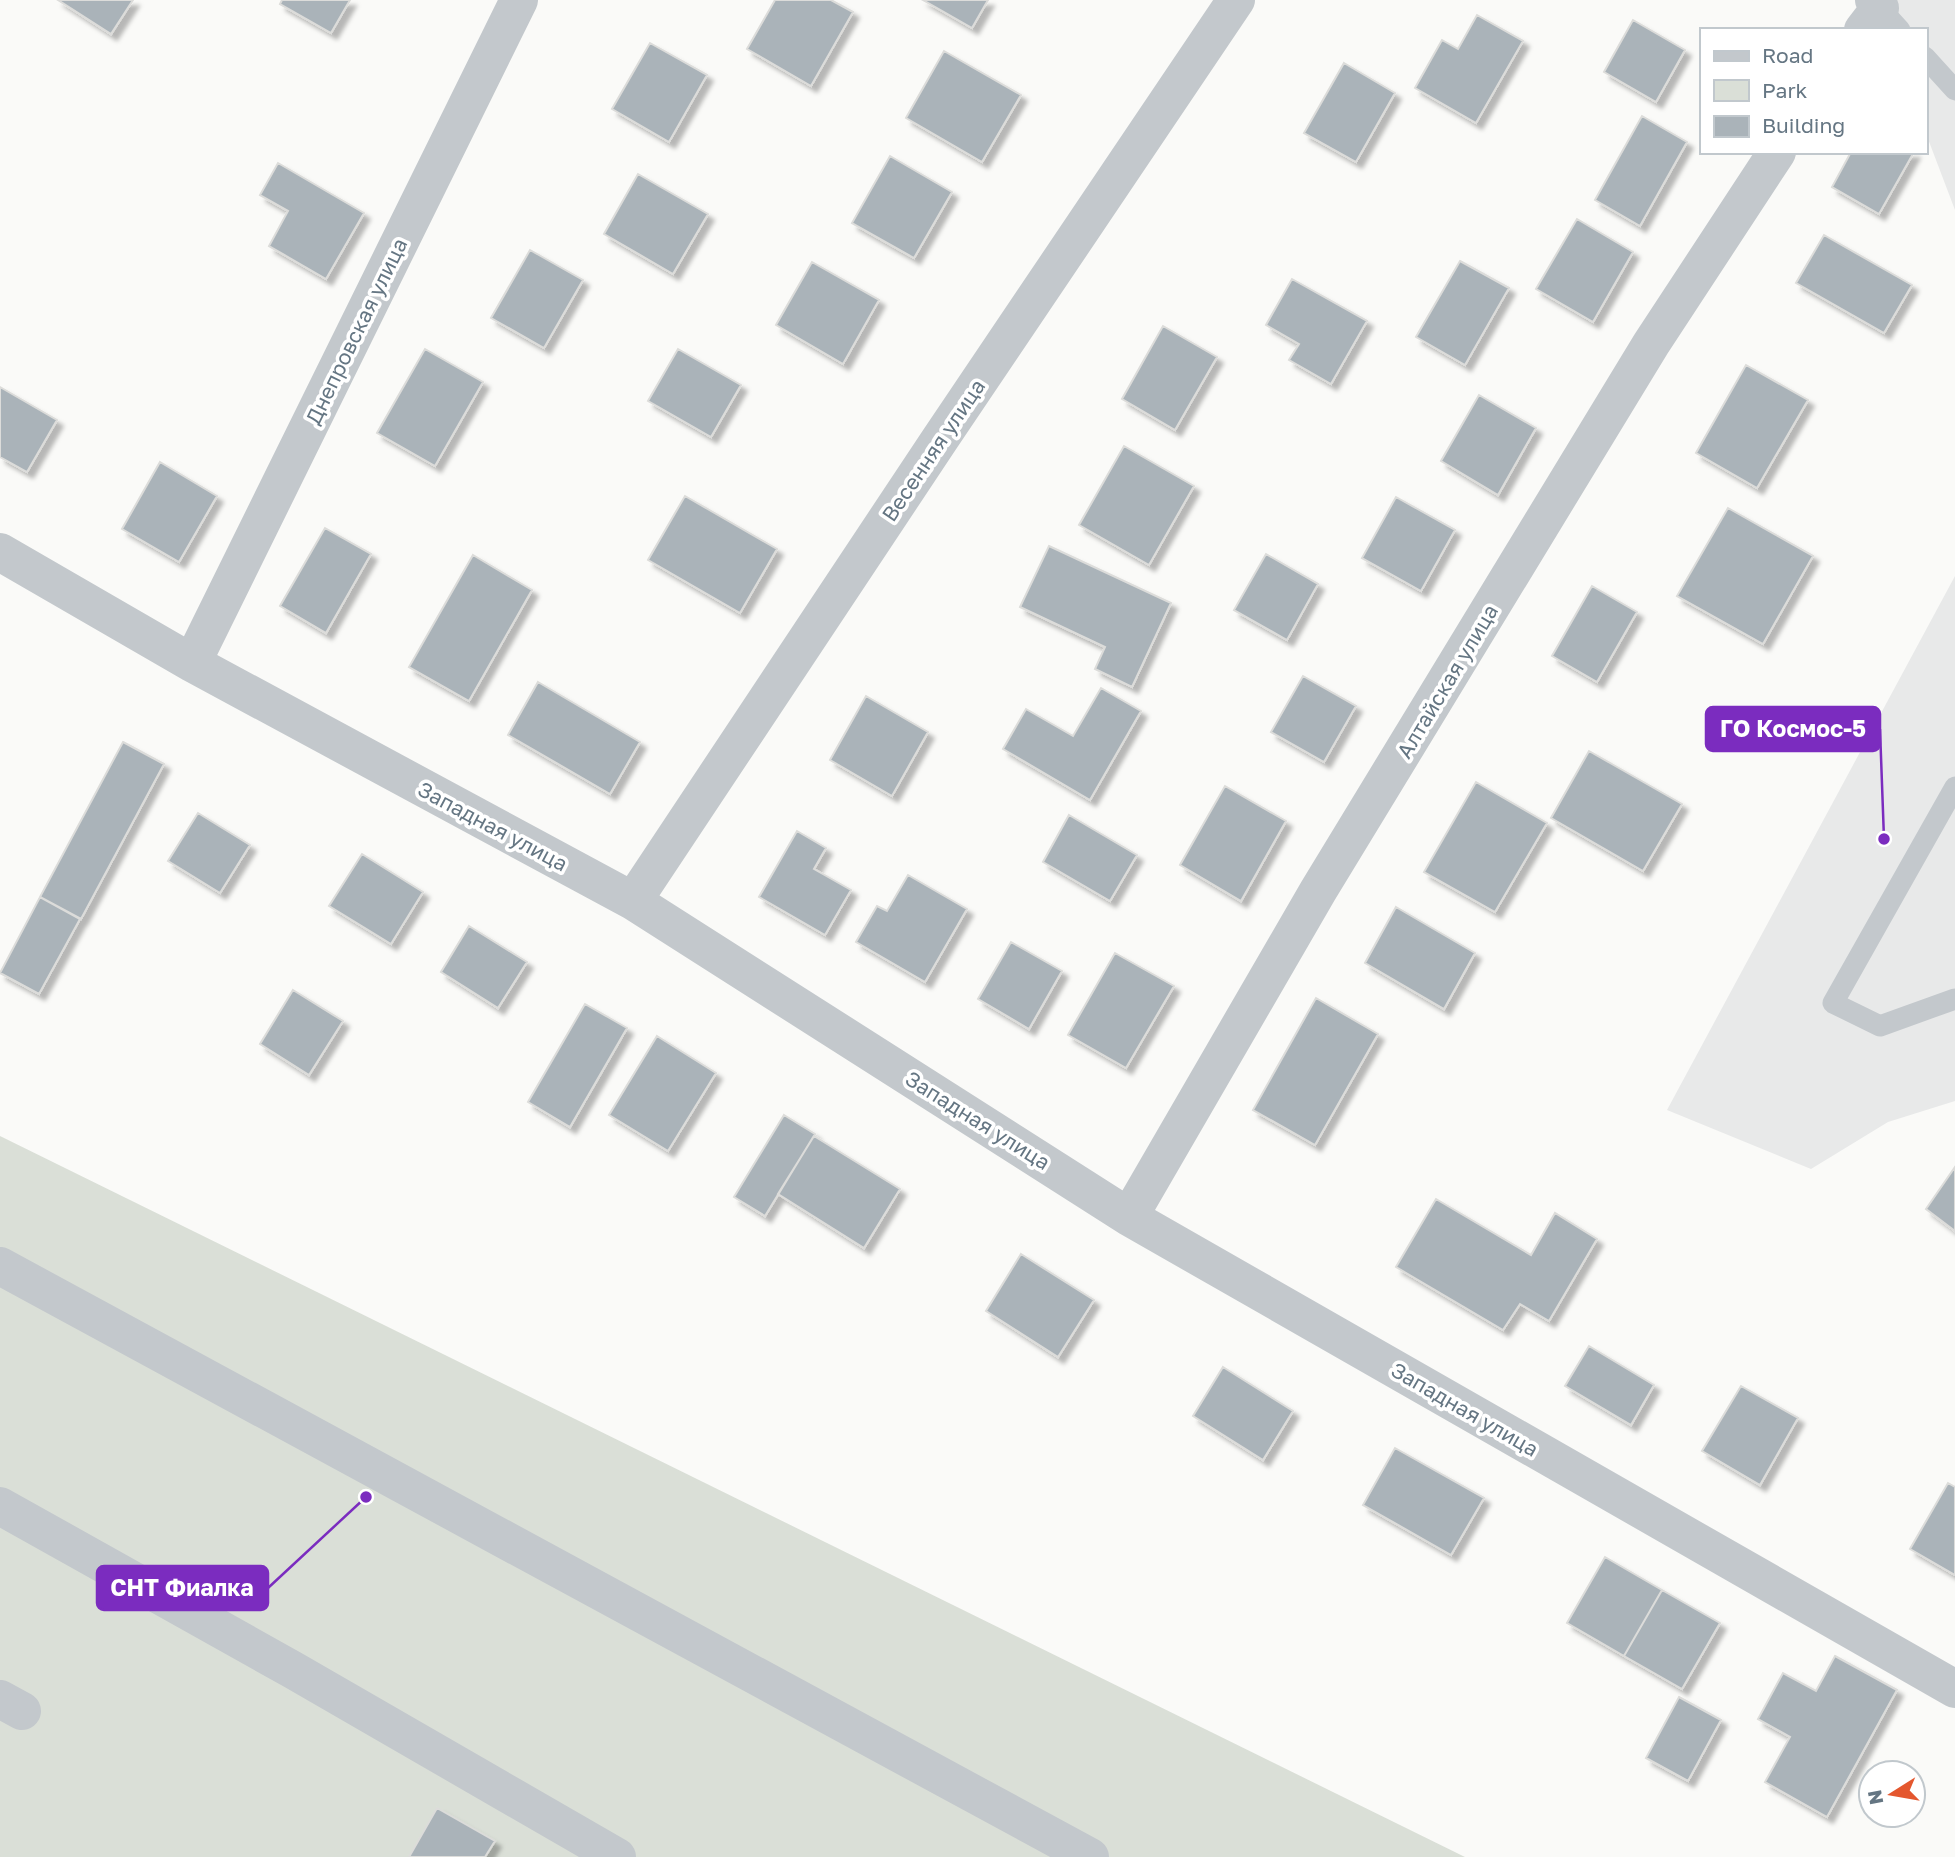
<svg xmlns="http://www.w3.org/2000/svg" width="1955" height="1857" font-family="'Golos Text',sans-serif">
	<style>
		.built { fill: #e8e9e9 }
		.green { fill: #dadfd7 }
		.building { fill: #aab3b9; stroke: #dcdcda; stroke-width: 2; filter: url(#shadow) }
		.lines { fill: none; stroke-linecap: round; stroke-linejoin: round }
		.lane { stroke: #c3c8cc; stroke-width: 21 }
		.street { stroke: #c3c8cc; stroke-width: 38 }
		.labels { text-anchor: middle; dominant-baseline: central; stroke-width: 7; stroke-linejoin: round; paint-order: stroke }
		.street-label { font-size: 21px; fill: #657683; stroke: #fff }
		.leader { fill: none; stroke: #7b2cbf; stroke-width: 2.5 }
		.callout-dot { fill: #7b2cbf; stroke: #fff; stroke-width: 2.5 }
		.callout { fill: #7b2cbf; stroke: #7b2cbf; stroke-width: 2.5 }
		.callout-label { font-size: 23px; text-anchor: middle; font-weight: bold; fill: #fff }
	</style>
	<defs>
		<filter id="shadow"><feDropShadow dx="6" dy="6" stdDeviation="2" flood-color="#0004"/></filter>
	</defs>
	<rect width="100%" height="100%" fill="#fafaf8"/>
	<path class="built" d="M1897,0H1955V210L1925,131V30H1886Z
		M1955,576V1101L1888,1122L1811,1169L1667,1110Z"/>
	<path class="green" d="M0,1136L1465,1857H0Z"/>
	<path class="building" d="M58,0H133L111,34Z
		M282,0H350L331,33L280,4Z
		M775,0H831L853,12L811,86L747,49Z
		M923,0H988L972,28Z
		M1477,15L1523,41L1476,123L1415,88L1442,40L1458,49Z
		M1633,20L1685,50L1656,102L1604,72Z
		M650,43L707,75L669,142L612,109Z
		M944,51L1021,95L982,162L906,118Z
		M1344,63L1395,93L1356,162L1304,133Z
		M1642,116L1687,142L1640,226L1595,200Z
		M1851,152H1914L1879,214L1832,187Z
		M890,156L952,192L914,258L852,223Z
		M278,163L364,213L326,279L269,246L288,211L260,195Z
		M638,174L708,214L673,274L604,234Z
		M1577,219L1633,252L1593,322L1536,289Z
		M1824,235L1912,285L1884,333L1796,283Z
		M530,250L583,280L544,348L491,318Z
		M1460,261L1509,288L1465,365L1416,337Z
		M812,262L879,300L843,364L776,325Z
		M1292,279L1367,321L1331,384L1289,360L1299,344L1266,325Z
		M1163,326L1217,357L1175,430L1122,399Z
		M425,349L483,382L435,466L377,433Z
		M678,349L741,385L711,437L648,401Z
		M1746,365L1808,400L1757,488L1696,453Z
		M0,387L57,420L27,472L0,457Z
		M1479,395L1536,428L1498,495L1441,461Z
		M1124,446L1194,486L1149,565L1079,525Z
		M160,462L217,496L179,562L122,529Z
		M685,496L777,549L740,613L648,560Z
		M1396,497L1455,530L1421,591L1362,558Z
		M1728,508L1813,556L1763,644L1677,596Z
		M325,528L371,554L326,633L280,606Z
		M1049,546L1171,603L1132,687L1095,669L1105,647L1020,607Z
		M1266,554L1318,584L1287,640L1234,610Z
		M473,555L532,590L469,701L409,667Z
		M1592,586L1637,612L1597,682L1552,656Z
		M1303,676L1356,706L1324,762L1271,732Z
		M538,682L640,742L610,794L508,735Z
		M1101,688L1141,711L1090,800L1003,749L1026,709L1073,736Z
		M866,696L928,732L892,796L830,760Z
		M123,742L164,764L81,919L40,897Z
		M1589,751L1682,804L1643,871L1551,818Z
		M1476,782L1547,823L1495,912L1424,872Z
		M1225,786L1286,821L1241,901L1180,865Z
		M198,813L250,845L220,893L168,861Z
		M1069,815L1137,855L1110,901L1043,862Z
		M797,831L826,848L814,869L851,890L825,935L759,897Z
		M362,854L423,892L391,944L329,906Z
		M908,875L967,909L925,982L856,942L877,906L887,911Z
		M40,897L80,919L39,994L0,973Z
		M1396,907L1475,953L1444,1009L1365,963Z
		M469,926L527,962L498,1008L441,972Z
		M1011,942L1062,971L1029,1029L978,999Z
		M1115,953L1174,986L1126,1068L1068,1035Z
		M293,990L343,1021L309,1075L260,1044Z
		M1316,998L1378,1034L1315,1145L1253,1110Z
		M585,1004L627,1028L570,1127L528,1102Z
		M657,1036L716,1073L668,1151L609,1115Z
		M784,1115L815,1134L765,1216L734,1197Z
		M814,1136L900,1189L864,1248L778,1194Z
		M1955,1167V1231L1926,1209Z
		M1436,1199L1531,1255L1555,1213L1597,1239L1549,1321L1520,1304L1503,1330L1396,1267Z
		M1021,1254L1094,1300L1058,1357L986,1311Z
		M1589,1346L1654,1385L1631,1425L1565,1386Z
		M1223,1367L1293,1411L1263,1460L1193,1416Z
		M1741,1386L1798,1418L1760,1485L1702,1451Z
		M1395,1448L1484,1498L1451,1555L1363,1505Z
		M1948,1483L1955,1487V1575L1910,1549Z
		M1605,1557L1662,1590L1624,1656L1567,1623Z
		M1662,1590L1720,1623L1682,1689L1624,1656Z
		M1835,1656L1897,1690L1827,1817L1765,1782L1790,1737L1758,1719L1783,1673L1816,1691Z
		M1679,1697L1721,1720L1688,1781L1646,1758Z
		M437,1808L495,1841L485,1857H409Z"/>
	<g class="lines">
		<path class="lane" d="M1880,8L1900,30
			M1925,57L1955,90
			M1955,787L1833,1003L1880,1026L1955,999"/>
		<path class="street" d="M1863,30L1880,8L1874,0
			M0,552L192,663L633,901L1129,1217L1955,1689
			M192,663L519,0
			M633,901L940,439L1236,0
			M1129,1217L1318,891L1651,344L1777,152
			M0,1266L1090,1857
			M0,1506L293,1670L617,1857
			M0,1699L22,1711"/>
	</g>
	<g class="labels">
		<g class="street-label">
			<text transform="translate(356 331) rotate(-64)">Днепровская улица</text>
			<text transform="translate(933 450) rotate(-56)">Весенняя улица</text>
			<text transform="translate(1447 681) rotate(-59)">Алтайская улица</text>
			<text transform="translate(493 826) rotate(28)">Западная улица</text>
			<text transform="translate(978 1120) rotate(32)">Западная улица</text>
			<text transform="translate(1465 1409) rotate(30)">Западная улица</text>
		</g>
	</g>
	<path class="leader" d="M1884 839L1880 729M366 1497L268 1588"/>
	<g class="callout-dot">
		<circle cx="1884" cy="839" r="7"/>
		<circle cx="366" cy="1497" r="7"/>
	</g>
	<g class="callout">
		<rect x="1706" y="707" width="174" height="44" rx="7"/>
		<rect x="97" y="1566" width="171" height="44" rx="7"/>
	</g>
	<g class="callout-label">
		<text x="1793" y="737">ГО Космос-5</text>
		<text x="182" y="1596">СНТ Фиалка</text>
	</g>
	<rect x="1700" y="28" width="228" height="126" fill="#ffffff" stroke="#c1c8cd" stroke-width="2"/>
	<rect x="1714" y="51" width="35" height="10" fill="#c3c8cc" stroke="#c1c8cd" stroke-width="2"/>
	<text x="1762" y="63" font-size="21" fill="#657683">Road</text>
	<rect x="1714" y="80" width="35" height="21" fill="#dadfd7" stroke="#c1c8cd" stroke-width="2"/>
	<text x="1762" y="98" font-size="21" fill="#657683">Park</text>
	<rect x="1714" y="116" width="35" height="21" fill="#aab3b9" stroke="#c1c8cd" stroke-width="2"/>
	<text x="1762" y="133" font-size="21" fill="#657683">Building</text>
	<g transform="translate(1892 1794) rotate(259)"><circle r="33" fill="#ffffff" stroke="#c1c8cd" stroke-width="2"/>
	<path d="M0-5L12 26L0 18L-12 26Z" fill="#e4572e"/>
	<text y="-10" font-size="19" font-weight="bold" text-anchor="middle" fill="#657683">N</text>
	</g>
</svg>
